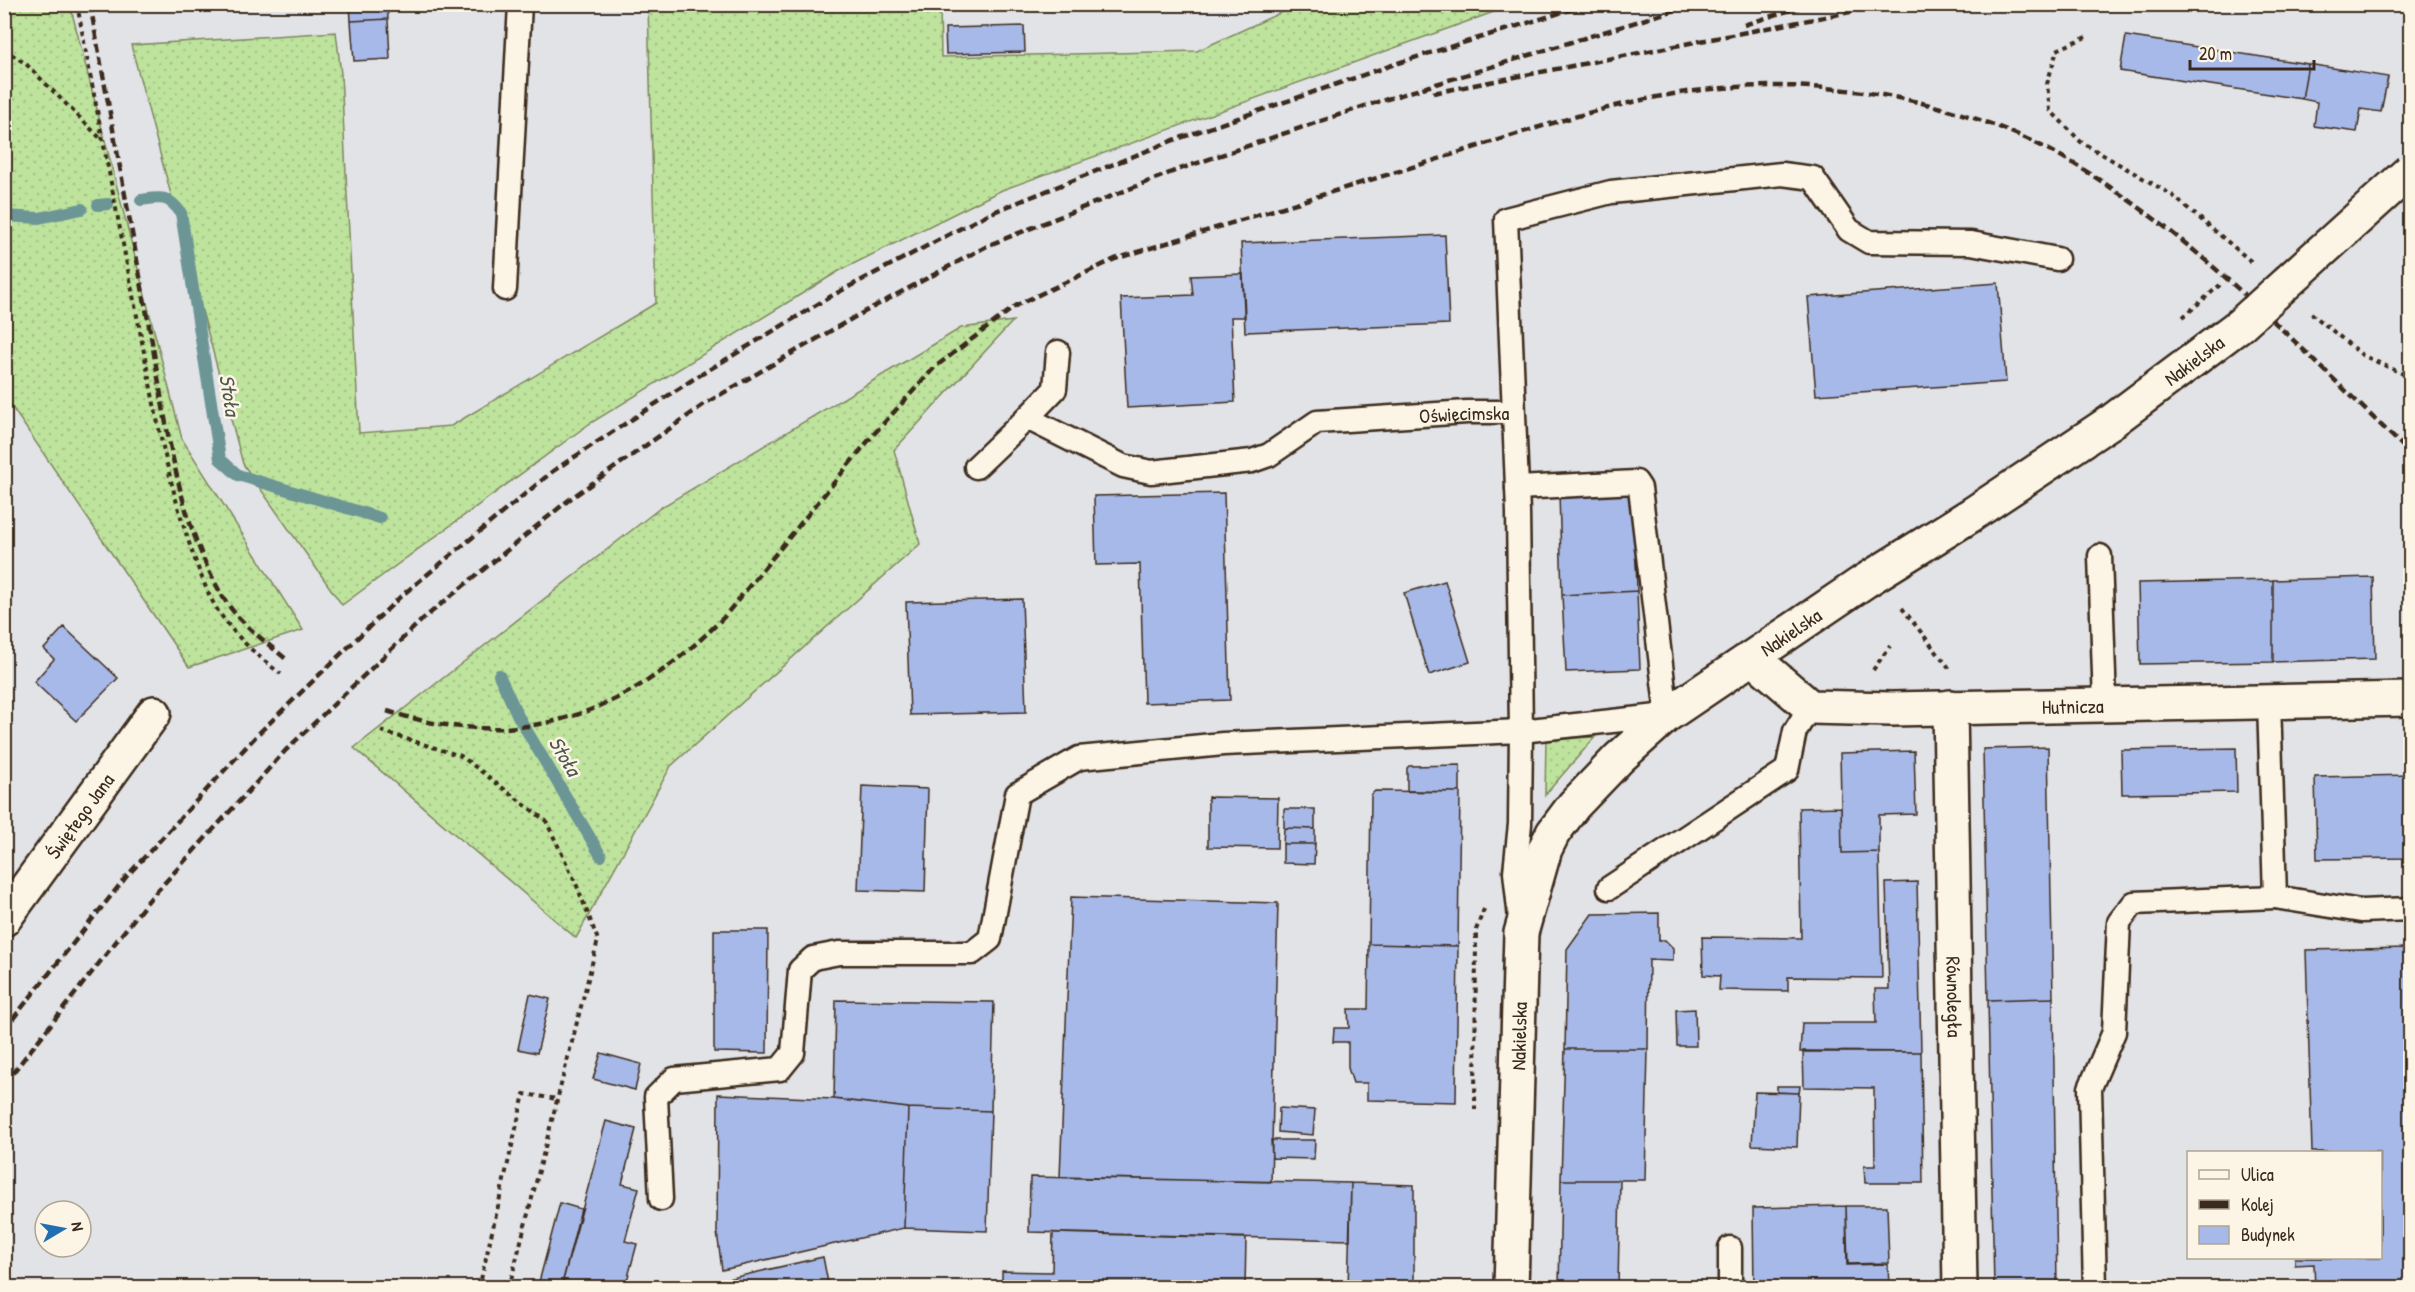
<svg xmlns="http://www.w3.org/2000/svg" width="2415" height="1292" font-family="'Patrick Hand',sans-serif">
	<style>
		.grass { fill: url(#grass-dots); stroke: #7c865e; stroke-width: 1.5 }
		.lines { fill: none; stroke-linecap: round; stroke-linejoin: round }
		.stream { stroke: #6c9596; stroke-width: 12 }
		.building { fill: #a7b9e8; stroke: #3b2a1e; stroke-width: 1.5 }
		.service-casing { stroke: #3b2a1e; stroke-width: 27 }
		.minor-casing { stroke: #3b2a1e; stroke-width: 38 }
		.tertiary-casing { stroke: #3b2a1e; stroke-width: 38 }
		.path { stroke: #3b2a1e; stroke-width: 4; stroke-dasharray: 4.5 4.5; stroke-linecap: butt }
		.service { stroke: #fcf5e5; stroke-width: 22 }
		.minor { stroke: #fcf5e5; stroke-width: 33 }
		.tertiary { stroke: #fcf5e5; stroke-width: 33 }
		.rail { stroke: #3b2a1e; stroke-width: 4.5; stroke-dasharray: 9 4.5; stroke-linecap: butt }
		.tertiary-bridge-casing { stroke: #3b2a1e; stroke-width: 38; stroke-linecap: butt }
		.tertiary-bridge { stroke: #fcf5e5; stroke-width: 33 }
		.labels { text-anchor: middle; dominant-baseline: central; stroke-width: 5; stroke-linejoin: round; paint-order: stroke }
		.street-label { font-size: 20px; fill: #3b2a1e; stroke: #fcf5e5 }
		.water-label { font-size: 21px; font-style: italic; fill: #4f5750; stroke: #fcf5e5 }
	</style>
	<defs>
		<pattern id="grass-dots" width="8" height="8" patternUnits="userSpaceOnUse" patternTransform="scale(1.5)"><rect width="8" height="8" fill="#bee39d"/><path d="M2 2h.1M6 6h.1" fill="none" stroke="#a4c387" stroke-width="1.8" stroke-linecap="round"/></pattern>
	</defs>
	<rect width="100%" height="100%" fill="#e2e3e6"/>
	<filter id="ink" filterUnits="userSpaceOnUse"><feTurbulence type="fractalNoise" baseFrequency=".0167" numOctaves="2"/><feDisplacementMap in="SourceGraphic" scale="12" xChannelSelector="R" yChannelSelector="G"/><feConvolveMatrix kernelMatrix="1 2 1 2 8 2 1 2 1" color-interpolation-filters="sRGB"/></filter>
	<g filter="url(#ink)">
		<path class="grass" d="M5,4L70,5L182,439L303,630L189,667L5,397Z
			M648,5H940L941,57L1197,51L1282,12L1315,5H1513L1002,190L839,271L589,424L342,605L243,464L131,45L336,32L341,74L359,433L451,426L656,303Z
			M1013,321L894,450L920,544L671,766L576,938L354,748L660,508L961,328Z
			M1595,737L1545,795L1546,739Z"/>
		<g class="lines">
			<path class="stream" d="M141,200C161,197 168,195 181,213L220,459L238,475L380,518
				M98,205L108,204
				M4,216L39,218L82,209
				M499,675L518,716L601,856"/>
		</g>
		<path class="building" d="M350,4H387L388,19L351,21Z
			M388,19L390,59L354,61L351,21Z
			M1024,26L1025,52L946,54L945,28Z
			M2126,36L2308,64L2302,99L2120,71Z
			M2308,64L2388,77L2381,112L2361,109L2357,132L2314,126L2317,102L2302,99Z
			M1445,235L1449,324L1245,332L1241,243Z
			M1243,274L1245,317H1231L1235,402L1127,408L1121,298L1193,295L1191,276Z
			M1998,283L2006,382L1816,395L1808,297Z
			M1634,488L1637,591L1562,595L1559,493Z
			M1224,493L1230,700L1144,703L1140,564L1096,565L1094,496Z
			M2373,577L2375,659L2273,662V580Z
			M2273,580V662L2140,664L2138,583Z
			M1445,581L1470,662L1429,675L1404,593Z
			M1637,591L1640,669L1566,672L1562,595Z
			M1022,599L1026,712L910,715L906,602Z
			M64,627L118,678L76,721L34,682L54,659L44,649Z
			M2048,747L2053,998L1988,1000L1983,749Z
			M2236,748L2237,792L2122,794L2121,750Z
			M1914,751L1916,814L1879,815V852L1842,853L1840,753Z
			M1460,765V792L1407,791V768L1409,766Z
			M2410,775V858L2317,859L2315,777Z
			M862,786L928,789L925,892L858,890Z
			M1375,791L1460,792L1458,946L1369,944L1371,795Z
			M1208,797L1278,798L1277,848L1208,847Z
			M1841,807L1842,853L1879,852L1882,978L1788,977V991L1719,990L1720,976L1703,975L1702,937L1801,938L1799,808Z
			M1284,809H1315V829L1284,828Z
			M1284,828L1315,829V844H1283Z
			M1283,844H1315L1314,864L1283,863Z
			M1917,882L1921,1052H1800L1802,1023H1876L1875,989H1889L1886,883Z
			M1071,897L1278,903L1271,1182L1060,1177Z
			M1659,913V940H1665L1673,948V961L1649,960L1648,1049H1565L1567,949L1592,914Z
			M714,930H768L767,1053L714,1052Z
			M1369,944L1458,946L1456,1102L1367,1100V1083H1353L1348,1068V1042H1333L1334,1028H1349L1348,1009H1368Z
			M2410,948V1288H2315L2314,1264L2295,1265V1258H2380V1152H2312L2306,950Z
			M530,994L550,999L537,1053L518,1049Z
			M2053,998L2057,1288H1994L1988,1000Z
			M836,1000L994,1002L991,1111L908,1108L834,1099Z
			M1695,1009L1696,1046H1677L1676,1010Z
			M1565,1049H1648L1645,1180H1561Z
			M1803,1051L1921,1052L1923,1183H1865L1864,1166H1875L1874,1088L1804,1087Z
			M601,1053L641,1064L635,1090L593,1079Z
			M1777,1086H1800L1799,1093L1777,1092Z
			M1755,1092L1799,1093L1797,1147L1752,1145Z
			M718,1094L834,1099L908,1108L904,1228L722,1270L717,1232Z
			M908,1108L991,1111L987,1231L904,1228Z
			M1279,1108L1315,1110L1313,1135L1278,1132Z
			M606,1121L636,1129L622,1184L639,1188L625,1241L637,1244L625,1288H561Z
			M1271,1140H1315L1314,1159L1272,1158Z
			M1030,1177L1351,1183L1350,1240L1029,1232Z
			M1561,1180H1620L1618,1288H1559Z
			M1351,1183L1414,1185V1288H1348Z
			M560,1203L581,1209L561,1288L539,1282Z
			M1846,1206H1887L1889,1263L1848,1264Z
			M1846,1206L1847,1265L1888,1264L1889,1288H1754L1753,1208Z
			M1053,1233L1246,1238L1245,1288H1002V1271L1052,1272Z
			M823,1257L829,1288H725L723,1280Z"/>
		<g class="lines">
			<g class="service-casing">
				<g id="service">
					<path d="M505,289L520,4"/>
					<path d="M1027,418L1055,389L1058,352"/>
					<path id="s1" d="M976,467L1027,418L1123,466L1151,472L1252,461L1269,455L1317,422L1467,412H1513"/>
					<path d="M2100,556L2105,704"/>
					<path d="M2269,701L2275,897L2361,911L2410,909"/>
					<path d="M1609,888L1787,770L1795,731L1810,707"/>
					<path d="M1520,919L1515,872L1520,824L1521,731L1518,512L1506,219L1611,192L1782,174L1813,178L1849,230L1869,242L1971,243L2057,259"/>
					<path d="M661,1199L656,1097L674,1079L780,1069L793,1053L800,970L813,958L839,953H972L990,939L1017,794L1079,758L1223,744L1521,731L1667,715L1640,488L1636,482L1517,488"/>
					<path d="M1730,1288V1248"/>
					<path d="M2095,1288L2090,1088L2114,1032L2119,922L2134,903L2275,897"/>
				</g>
			</g>
			<g class="minor-casing">
				<g id="minor">
					<path id="s2" d="M1753,658L1810,707L1891,709L2410,699"/>
					<path id="s3" d="M1950,707L1960,1288"/>
					<path id="s4" d="M4,919L154,713"/>
				</g>
			</g>
			<g class="tertiary-casing">
				<g id="tertiary">
					<path id="s5" d="M1511,1288L1521,933L1545,849L1553,833L1574,805L1619,758L1667,715L1865,581L1971,515L2112,421"/>
				</g>
			</g>
			<path class="path" d="M77,4C97,112 118,219 139,326C156,414 171,506 207,590C222,625 251,651 281,674
				M2086,37L2057,50L2047,84L2050,110L2081,142L2172,195L2253,263
				M4,49L26,64L102,140
				M2311,313L2362,355L2410,377
				M2183,317L2220,285
				M1902,608L1950,669
				M1873,670L1890,646
				M381,731L461,756L546,821L575,881L598,940L509,1288
				M1475,1110L1476,930L1484,909
				M479,1288L524,1094L558,1099"/>
			<use href="#service" class="service"/>
			<use href="#minor" class="minor"/>
			<use href="#tertiary" class="tertiary"/>
			<path class="rail" d="M90,4C110,113 130,222 150,331C166,419 176,518 223,597C238,622 265,641 287,660
				M1744,25L1809,4
				M1433,93L1891,4
				M387,711C521,754 628,715 724,617L873,435L935,367L1017,305L1115,259C1216,228 1318,196 1419,165C1493,142 1567,116 1642,100C1784,69 1951,89 2076,165C2202,242 2304,352 2410,453
				M4,1030L126,877L259,733L400,597L553,471L692,380L833,295L986,215L1174,140L1401,62L1589,4
				M4,1084L148,901L286,750L424,618L570,499L706,403L853,318L989,245L1177,170L1365,106L1694,4"/>
			<g class="tertiary-bridge-casing">
				<g id="tertiary-bridge">
					<path id="s6" d="M2112,421L2240,325L2410,171"/>
				</g>
			</g>
			<use href="#tertiary-bridge" class="tertiary-bridge"/>
		</g>
	</g>
	<g class="labels">
		<g class="street-label">
			<text stroke="none"><textPath href="#s6" startOffset="102">Nakielska</textPath></text>
			<text stroke="none"><textPath href="#s1" startOffset="532">Oświęcimska</textPath></text>
			<text stroke="none"><textPath href="#s5" startOffset="774">Nakielska</textPath></text>
			<text stroke="none"><textPath href="#s2" startOffset="338">Hutnicza</textPath></text>
			<text stroke="none"><textPath href="#s4" startOffset="128">Świętego Jana</textPath></text>
			<text stroke="none"><textPath href="#s3" startOffset="290">Równoległa</textPath></text>
			<text stroke="none"><textPath href="#s5" startOffset="252">Nakielska</textPath></text>
		</g>
		<g class="water-label">
			<text transform="translate(230 395) rotate(81)">Stoła</text>
			<text transform="translate(565 756) rotate(59)">Stoła</text>
		</g>
	</g>
	<rect width="2415" height="1292" fill="none" stroke="#fcf5e5" stroke-width="24"/>
	<rect x="12" y="12" width="2391" height="1268" fill="none" stroke="#3b2a1e" stroke-width="2" filter="url(#ink)"/>
	<rect x="2187" y="1151" width="195" height="108" fill="#fcf5e5" stroke="#afa495" stroke-width="1.5"/>
	<rect x="2199" y="1170" width="30" height="9" fill="#fcf5e5" stroke="#afa495" stroke-width="1.5"/>
	<text x="2241" y="1181" font-size="18" fill="#3b2a1e">Ulica</text>
	<rect x="2199" y="1200" width="30" height="9" fill="#3b2a1e" stroke="#afa495" stroke-width="1.5"/>
	<text x="2241" y="1211" font-size="18" fill="#3b2a1e">Kolej</text>
	<rect x="2199" y="1226" width="30" height="18" fill="#a7b9e8" stroke="#afa495" stroke-width="1.5"/>
	<text x="2241" y="1241" font-size="18" fill="#3b2a1e">Budynek</text>
	<g transform="translate(63 1229) rotate(80)"><circle r="28" fill="#fcf5e5" stroke="#afa495" stroke-width="1.5"/>
	<path d="M0-4.5L10 22L0 15L-10 22Z" fill="#1f6fb2"/>
	<text y="-9" font-size="16" font-weight="bold" text-anchor="middle" fill="#3b2a1e">N</text>
	</g>
	<path d="M2190 60v9h124v-9" fill="none" stroke="#3b2a1e" stroke-width="3"/>
	<text x="2199" y="60" font-size="18" fill="#3b2a1e" stroke="#fcf5e5" stroke-width="4.5" paint-order="stroke">20 m</text>
</svg>
